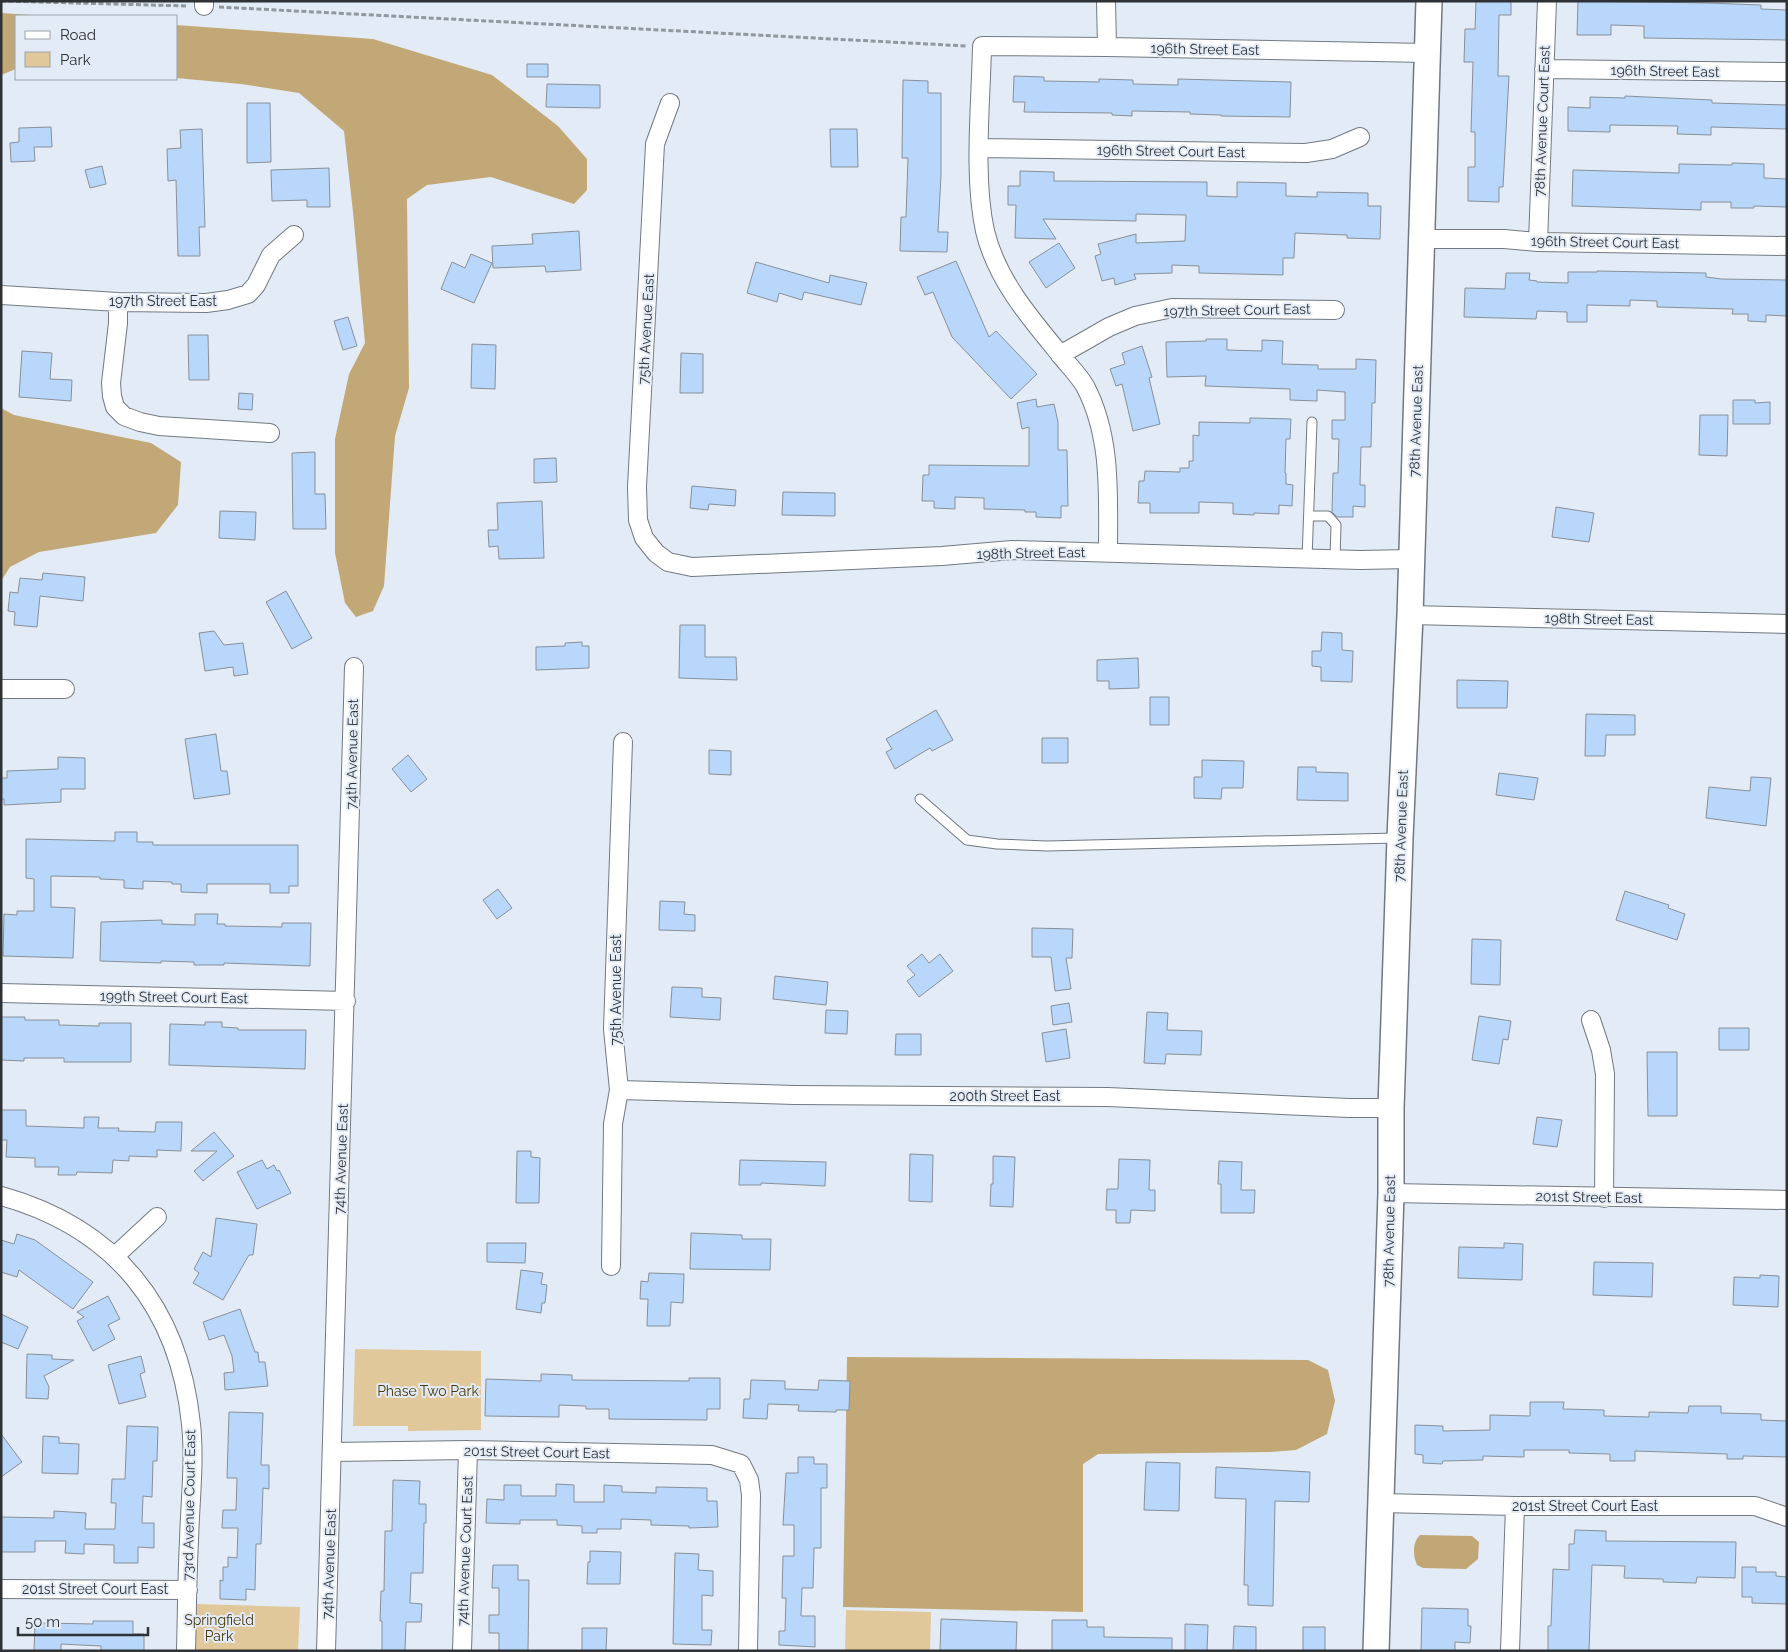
<svg xmlns="http://www.w3.org/2000/svg" width="1788" height="1652" font-family="Raleway,sans-serif">
	<style>
		.green { fill: #e1c89a }
		.forest { fill: #c2a876 }
		.water { fill: #c1a775 }
		.building { fill: #b8d7fa; stroke: #889099 }
		.lines { fill: none; stroke-linecap: round; stroke-linejoin: round }
		.lane-casing { stroke: #727982; stroke-width: 11 }
		.street-casing { stroke: #727982; stroke-width: 20 }
		.secondary-casing { stroke: #727982; stroke-width: 28 }
		.path { stroke: #90979e; stroke-width: 3; stroke-dasharray: 5 2.5; stroke-linecap: butt }
		.lane { stroke: #fff; stroke-width: 9 }
		.street { stroke: #fff; stroke-width: 18 }
		.secondary { stroke: #fff; stroke-width: 25 }
		.labels { text-anchor: middle; dominant-baseline: central; stroke-width: 4; stroke-linejoin: round; paint-order: stroke }
		.street-label { font-size: 14px; fill: #2e3135; stroke: #e3ecf6 }
		.park-label { font-size: 14px; fill: #49360d; stroke: #e3ecf6 }
	</style>
	<rect width="100%" height="100%" fill="#e3ecf6"/>
	<path class="green" d="M355,1349L481,1351V1430L408,1431V1426H353Z
		M197,1604L300,1607L298,1651H195Z
		M846,1610L931,1612L930,1651H845Z"/>
	<path class="forest" d="M1,13L46,16H16V69L1,75Z
		M176,25L373,39L492,75L558,126L587,159V190L574,204L491,177L427,185L407,199L409,388L395,436L384,586L373,611L356,617L345,603L335,553V439L349,374L365,343L353,212L344,131L299,93L241,84L176,78Z
		M1,408L14,415L151,443L181,462L178,505L156,533L39,552L10,567L1,581Z
		M847,1357L1308,1360L1328,1370L1335,1401L1327,1434L1296,1450L1271,1452L1098,1454L1083,1464V1612L843,1607Z"/>
	<path class="water" d="M1420,1535L1472,1536L1479,1542L1478,1559L1466,1569L1423,1568L1417,1565C1413,1556 1412,1542 1420,1535Z"/>
	<path class="building" d="M1476,1H1511V15H1499L1498,76H1509L1503,187H1499V202L1468,201V167H1475V132H1471L1473,62H1464L1465,29H1475Z
		M1578,1L1708,3L1761,5V9L1787,10V40L1644,38V26L1611,25V35H1577Z
		M527,64H548V77H527Z
		M1014,76L1044,77V81L1099,82V79L1133,80V84L1178,85V79L1291,82L1290,117L1221,116V115L1190,114V112L1132,111V116L1112,115V113L1024,112L1025,102H1013Z
		M903,80L928,81V93H941V175L938,232H948L947,252L900,251L901,217H906L908,158H902Z
		M547,84L600,85V108L546,107Z
		M1625,96L1712,100V103L1787,105V129L1711,127V135L1677,134L1678,126L1610,125V132L1568,131V107L1590,108V97L1625,98Z
		M247,103H270L271,162L247,163Z
		M51,127L52,147H34L35,161L11,162L10,143L19,142V128Z
		M202,129L205,227H199L200,256H178L176,180L168,181L167,149L181,148L180,130Z
		M830,129H857L858,167H831Z
		M1732,163L1764,164V178L1787,179V207L1754,206V208H1731V202H1701V210L1572,206L1573,170L1679,173V164L1732,165Z
		M102,166L106,184L90,188L85,170Z
		M329,168L330,207H307V200L272,201L271,170Z
		M1020,171L1054,172V181L1207,182V196L1237,197V182L1286,183V196L1317,197V192L1368,193V206H1381L1380,239L1347,238V235L1295,233L1294,258H1283V275L1199,273V266L1172,265V273L1134,274L1136,279L1115,285L1114,278L1102,281L1095,256L1101,254L1098,244L1136,234V243L1185,241L1186,215L1136,214V221L1043,219L1056,239L1015,238L1016,205H1008V186H1020Z
		M579,231L581,270L546,272L545,266L493,268L492,246L533,244L532,234Z
		M1059,243L1075,268L1046,288L1029,262Z
		M471,254L492,263L474,303L441,289L452,262L465,268Z
		M956,261L989,337L996,331L1037,374L1011,399L952,337L933,292L925,295L917,277Z
		M756,262L829,283L830,275L867,283L861,305L804,292L802,300L779,293L777,302L747,293Z
		M1597,271L1706,273V277L1721,279L1787,280V316L1766,315V322L1748,321V314H1732L1733,309L1657,307V301L1630,300V306L1587,305V322H1567V312L1537,311L1536,319L1464,317L1465,288L1505,289L1506,273H1530L1529,280L1537,281V282L1568,283V272H1597Z
		M348,317L357,346L343,350L334,321Z
		M188,335H208L209,380H189Z
		M1206,339H1227V350L1262,351V340L1283,341L1282,364L1318,365V369H1356V359L1376,360L1375,403H1372L1371,447H1361L1360,485H1365V507L1353,506V517H1337L1332,512L1333,473H1338L1339,439H1332V420H1345V392L1317,390V401L1290,400V389L1205,386L1206,376L1167,377L1166,342L1206,341Z
		M472,344L496,345L495,389L471,388Z
		M1142,346L1152,377L1149,378L1160,424L1133,431L1122,384L1116,386L1110,369L1125,364L1122,353Z
		M22,351L52,353L50,379L72,380L71,401L19,397Z
		M681,353L703,354V393H680Z
		M239,393L253,394L252,410L238,409Z
		M1036,399L1037,407L1054,404L1058,422V450H1067L1068,506H1061V518L1036,517V512H1025V510L984,509V498L955,497V509L934,508V501H922L923,475H929V465L1029,466V427L1022,429L1017,403Z
		M1733,400H1755V403L1770,402V424H1733Z
		M1700,415H1728L1727,456L1699,455Z
		M1250,418L1291,419L1290,439H1286L1285,473H1286V484L1293,485L1292,506L1279,505V514L1254,513V515L1233,514V503L1199,502V513H1150V503H1138L1139,481H1144L1145,471L1180,472V468H1189V461H1193V435L1199,436V422L1250,423Z
		M315,452V494H325L326,529H293L292,453Z
		M556,458L557,482L534,483V459Z
		M692,486L736,490L735,506L709,504L708,510L690,508Z
		M783,492L835,493V516L782,515Z
		M542,501L544,558L499,559L498,546L489,547L488,530H498L497,503Z
		M1556,507L1594,513L1589,542L1552,537Z
		M220,511L256,512L255,540L219,538Z
		M43,573L85,577L83,601L40,596L37,627L14,625L15,612L8,611L10,592L18,593L20,578L42,580Z
		M286,591L312,638L292,649L266,602Z
		M680,625H705V657H736L737,680L679,678Z
		M214,631L224,645L243,643L248,674L234,676L233,667L205,671L199,633Z
		M1322,632L1342,633V650L1353,651L1352,682L1321,681V667L1312,666V651H1321Z
		M582,642V646H589V668L536,670V647L565,646V643Z
		M1138,658L1139,688L1109,689V681H1097V660Z
		M1457,680L1508,681L1507,708H1457Z
		M1150,697H1169V725H1150Z
		M936,710L953,740L932,751L930,748L895,769L886,752L892,749L886,739Z
		M1586,714L1635,715V735H1606L1605,756H1585Z
		M216,734L221,771H227L230,794L194,799L185,739Z
		M1042,738H1068V763H1042Z
		M709,750L731,751V775L709,774Z
		M408,755L427,779L411,792L392,769Z
		M58,757L85,758V789H61V802L4,805V799H1V778H7V771L58,769Z
		M1202,760L1244,761L1243,788H1222L1221,799L1194,798V777H1202Z
		M1298,767H1316V772L1348,773V801L1297,800Z
		M1499,773L1538,778L1534,800L1496,795Z
		M1751,777L1771,778L1766,826L1706,818L1709,787L1750,791Z
		M115,832H137V842H153V845H298V886H289V893H270V884H207V893L181,892V884H172V882L143,881V889L124,888V880L100,879V877L51,876V907L75,908L73,958L3,956L4,914L17,915V911H34V879L26,878V839L115,841Z
		M498,889L512,908L497,919L483,900Z
		M1625,891L1669,905L1668,908L1685,914L1677,940L1616,920Z
		M660,901L685,902L684,914L695,915V931L659,930Z
		M195,914H218L217,924H225V926L282,927V923H311L310,966L224,963V965H194V962L161,961V963L100,961L101,922L162,920V924L195,925Z
		M1032,928L1073,929L1072,958H1066L1071,989L1055,991L1051,957H1032Z
		M1472,939L1501,940L1500,985L1471,984Z
		M922,954L929,963L940,954L953,971L919,997L907,981L915,975L907,966Z
		M775,976L828,982L826,1005L773,999Z
		M672,987L702,988V997L721,998L720,1020L670,1017Z
		M1069,1003L1072,1022L1053,1025L1051,1006Z
		M826,1010L848,1011L847,1034L825,1033Z
		M1147,1012L1168,1013L1167,1030L1202,1031L1201,1055L1166,1054L1165,1064L1144,1063Z
		M1479,1016L1511,1021L1508,1040L1503,1039L1499,1064L1472,1060Z
		M1,1017H25V1020H59V1025L99,1026V1023H131V1062H64V1058H24V1061L1,1060Z
		M205,1022H222V1027L238,1028V1030H306L305,1069L169,1065L170,1024L205,1025Z
		M1719,1028H1749V1050H1719Z
		M1066,1029L1070,1058L1046,1062L1042,1033Z
		M896,1034H921V1055H895Z
		M1647,1052H1677V1116H1648Z
		M1,1110H26V1126L84,1128V1117H99L98,1128H119L118,1131L155,1132L156,1122H182L181,1151L157,1150V1157L129,1156V1161L113,1160L112,1173L77,1172L76,1175H58L59,1167H35V1158L6,1157L7,1140H1Z
		M1537,1117L1562,1120L1557,1147L1533,1144Z
		M214,1132L234,1156L203,1181L194,1171L217,1151H191Z
		M517,1151H531V1157L540,1158L539,1203H516Z
		M910,1154L933,1155L932,1202L909,1201Z
		M993,1156L1015,1157L1013,1207L990,1206L991,1184H993Z
		M1119,1159L1150,1160L1149,1190H1155V1211L1131,1210L1130,1223H1116V1210H1106L1107,1189H1118Z
		M262,1160L267,1169L274,1165L277,1171L279,1170L291,1193L257,1209L237,1172Z
		M740,1160L826,1162L825,1186L761,1183V1185H739Z
		M1219,1161L1242,1162L1241,1190H1255L1254,1213H1221V1184H1218Z
		M216,1218L257,1224L253,1255H249L223,1300L193,1283L199,1273L194,1269L203,1252L211,1257Z
		M691,1233L742,1235V1239H771L770,1270L690,1269Z
		M17,1234L35,1240L93,1282L73,1309L19,1270L17,1277L1,1272V1240L14,1244Z
		M487,1243H526L525,1263L487,1262Z
		M1504,1243L1523,1244L1522,1280L1458,1278L1459,1247L1504,1248Z
		M1594,1262L1653,1263L1652,1297L1593,1295Z
		M521,1270L543,1273L541,1284L547,1285L545,1303H542L541,1313L516,1309Z
		M649,1273L684,1274L683,1303L671,1302L670,1326H647L648,1299H640L641,1281L648,1282Z
		M1760,1275L1779,1276L1778,1307L1733,1305L1734,1277L1760,1278Z
		M108,1296L120,1319L108,1325L115,1339L93,1351L77,1321L84,1317L77,1312Z
		M240,1309L255,1352H258L259,1362H265L268,1386L225,1390L224,1373L234,1372L232,1356L224,1335L209,1340L203,1322Z
		M1,1314L28,1327L18,1349L1,1342Z
		M27,1354L52,1355V1359L74,1360L44,1376L49,1387L48,1399L26,1398Z
		M141,1356L145,1372L140,1374L146,1397L119,1404L108,1365Z
		M541,1374L572,1375V1380L689,1381V1378H720V1409H707V1420L609,1419V1409H586V1406L559,1405V1417L485,1416L486,1379L541,1381Z
		M751,1380L785,1381V1389L818,1390L819,1380L850,1381L849,1410H836V1412L798,1411L799,1405L768,1404L767,1419L743,1418L744,1399H750Z
		M1530,1402H1564L1563,1409L1604,1410V1416L1649,1417V1412L1688,1413L1689,1406H1721V1413L1761,1414V1420L1787,1421V1457L1743,1456V1459H1727V1454L1635,1451V1461H1610V1454L1569,1453V1450H1524V1457L1483,1456V1460L1443,1461L1442,1464L1423,1463V1455L1415,1454V1425L1443,1426V1431L1490,1430V1415L1530,1416Z
		M229,1412L263,1413L261,1465H269V1489L263,1488L261,1544H256L255,1590L246,1589V1600L220,1599V1580L223,1581V1567H228V1557L237,1558L238,1528H222L223,1510H236L237,1478H227Z
		M127,1426L158,1427L157,1461H153L152,1497L143,1496L142,1523H154V1548L138,1547V1563H114V1545L84,1544V1554L65,1553L66,1541H35V1552H1V1517L54,1518V1511L86,1513L85,1529H115L116,1503H111L112,1479H125Z
		M1,1434L22,1462L1,1477Z
		M43,1436L59,1437V1443L79,1444L78,1474L42,1473Z
		M798,1457H814V1464H827V1488H821V1548H814L813,1588H802L801,1616H815V1647L779,1645V1631H785L786,1598H782L783,1556H794V1525H783L786,1473H798Z
		M1146,1462L1180,1463L1179,1511L1144,1510Z
		M1216,1467L1310,1472L1309,1502L1275,1501L1273,1606L1248,1605V1585H1244L1246,1499L1215,1498Z
		M393,1480L420,1481L419,1504H426V1523H424L423,1573H411L410,1603L422,1604L421,1622H406L405,1651H382V1621H380L381,1591H384L385,1531H392Z
		M556,1484L574,1485V1502H604V1485L622,1486V1492L656,1493V1487L707,1488V1501H717L718,1527L689,1528V1526L651,1525V1520L621,1519V1529H597V1533H582V1526L557,1525V1520H520V1524L486,1523L487,1499L504,1500V1485H521V1496H556Z
		M1575,1530L1606,1531V1541L1736,1542L1735,1578L1697,1577L1696,1583L1663,1582V1579L1624,1578L1625,1566L1592,1565L1589,1651H1548V1626H1551L1553,1569L1569,1570V1544H1574Z
		M590,1551L621,1552L620,1584H587L588,1562H590Z
		M675,1553L699,1554L698,1570L713,1571V1596L702,1595V1630H712L711,1645L673,1644Z
		M493,1565H518V1580H529L528,1651H499V1633H489V1615H499V1588H492Z
		M1742,1567H1756V1572H1776V1576L1787,1577V1604L1752,1603V1597H1742Z
		M1422,1608L1468,1609V1626H1471L1470,1643L1455,1642V1651H1421Z
		M941,1619L1017,1622L1016,1651H940Z
		M1052,1620H1087V1627H1104V1637L1172,1638V1651H1052Z
		M93,1621H133V1634H144V1651H101V1646L61,1644V1651H34L35,1625H43V1623L93,1624Z
		M1185,1624L1208,1625L1207,1651H1185Z
		M1234,1626L1256,1627V1651H1233Z
		M1303,1627H1325V1651H1303Z
		M582,1628H607L606,1651H582Z"/>
	<g class="lines">
		<g class="lane-casing">
			<path id="lane" d="M1309,516H1328L1336,525L1335,559
				M1307,559L1312,422
				M920,799L967,840L997,844L1047,846L1397,838"/>
		</g>
		<g class="street-casing">
			<path id="street" d="M1106,1L1107,47
				M204,6V1
				M1544,69L1787,72
				M670,103L655,144L637,487L638,520L644,538L656,553L668,562L692,567L942,556L1012,550L1360,560L1411,559
				M979,148L1306,153L1332,149L1360,137
				M1422,239H1504L1538,242L1787,246
				M1538,242L1547,1
				M1,295L118,302L206,303L228,300L248,294L256,285L271,255L294,235
				M118,302V323L111,383L112,396L115,407L124,416L140,422L159,426L270,433
				M1060,355L1109,327L1135,316L1172,308L1335,310
				M1108,552C1108,496 1112,437 1085,386C1078,374 1067,364 1059,353C1029,317 996,278 985,231C973,176 981,103 982,46L1107,47L1427,53
				M1410,615L1787,624
				M1,689H65
				M1,993L346,1001
				M1591,1020L1601,1050L1605,1074L1604,1198
				M619,1090L795,1095L1108,1097L1349,1108H1391
				M1391,1193L1787,1200
				M1,1196C115,1228 179,1307 191,1424C195,1462 190,1502 189,1541C187,1578 187,1614 186,1651
				M115,1256L157,1217
				M611,1266L613,1124L619,1090L613,1029L623,742
				M332,1452L468,1450L712,1455L741,1464L749,1480L751,1495L748,1651
				M1381,1503L1515,1506H1755L1787,1517
				M1,1589L188,1590
				M326,1651L354,667
				M462,1651L468,1450
				M1510,1651L1515,1506"/>
		</g>
		<g class="secondary-casing">
			<path id="secondary" d="M1376,1651L1391,1193V1108L1400,838L1410,615L1429,1"/>
		</g>
		<path class="path" d="M1,1L188,6
			M219,7L967,46"/>
		<use href="#lane" class="lane"/>
		<use href="#street" class="street"/>
		<use href="#secondary" class="secondary"/>
	</g>
	<g class="labels">
		<g class="street-label">
			<text transform="translate(1205 49) rotate(1)">196th Street East</text>
			<text transform="translate(1665 71) rotate(1)">196th Street East</text>
			<text transform="translate(1542 121) rotate(-88)">78th Avenue Court East</text>
			<text transform="translate(1171 151) rotate(1)">196th Street Court East</text>
			<text transform="translate(1605 242) rotate(1)">196th Street Court East</text>
			<text x="163" y="301">197th Street East</text>
			<text transform="translate(1237 310) rotate(-1)">197th Street Court East</text>
			<text transform="translate(646 329) rotate(-87)">75th Avenue East</text>
			<text transform="translate(1416 421) rotate(-88)">78th Avenue East</text>
			<text transform="translate(1031 553) rotate(-1)">198th Street East</text>
			<text transform="translate(1599 619) rotate(1)">198th Street East</text>
			<text transform="translate(352 754) rotate(-89)">74th Avenue East</text>
			<text transform="translate(1401 826) rotate(-88)">78th Avenue East</text>
			<text transform="translate(616 990) rotate(-90)">75th Avenue East</text>
			<text transform="translate(174 997) rotate(1)">199th Street Court East</text>
			<text x="1005" y="1096">200th Street East</text>
			<text transform="translate(341 1159) rotate(-88)">74th Avenue East</text>
			<text transform="translate(1589 1197) rotate(1)">201st Street East</text>
			<text transform="translate(1389 1231) rotate(-89)">78th Avenue East</text>
			<text transform="translate(537 1452) rotate(1)">201st Street Court East</text>
			<text transform="translate(189 1505) rotate(-89)">73rd Avenue Court East</text>
			<text x="1585" y="1506">201st Street Court East</text>
			<text transform="translate(465 1551) rotate(-88)">74th Avenue Court East</text>
			<text transform="translate(329 1564) rotate(-88)">74th Avenue East</text>
			<text x="95" y="1589">201st Street Court East</text>
		</g>
		<g class="park-label">
			<text x="428" y="1391">Phase Two Park</text>
			<text x="219" y="1620">Springfield<tspan x="219" dy="16">Park</tspan></text>
		</g>
	</g>
	<rect width="1788" height="1652" fill="none" stroke="#2e3135" stroke-width="5"/>
	<rect x="15" y="15" width="162" height="65" fill="#e3ecf6" stroke="#9ba1a9"/>
	<rect x="25" y="31" width="25" height="8" fill="#ffffff" stroke="#9ba1a9"/>
	<text x="60" y="40" font-size="15" fill="#2e3135">Road</text>
	<rect x="25" y="52" width="25" height="15" fill="#e1c89a" stroke="#9ba1a9"/>
	<text x="60" y="65" font-size="15" fill="#2e3135">Park</text>
	<path d="M18 1627v8h130v-8" fill="none" stroke="#2e3135" stroke-width="2.5"/>
	<text x="25" y="1627" font-size="15" fill="#2e3135" stroke="#e3ecf6" stroke-width="4" paint-order="stroke">50 m</text>
</svg>
